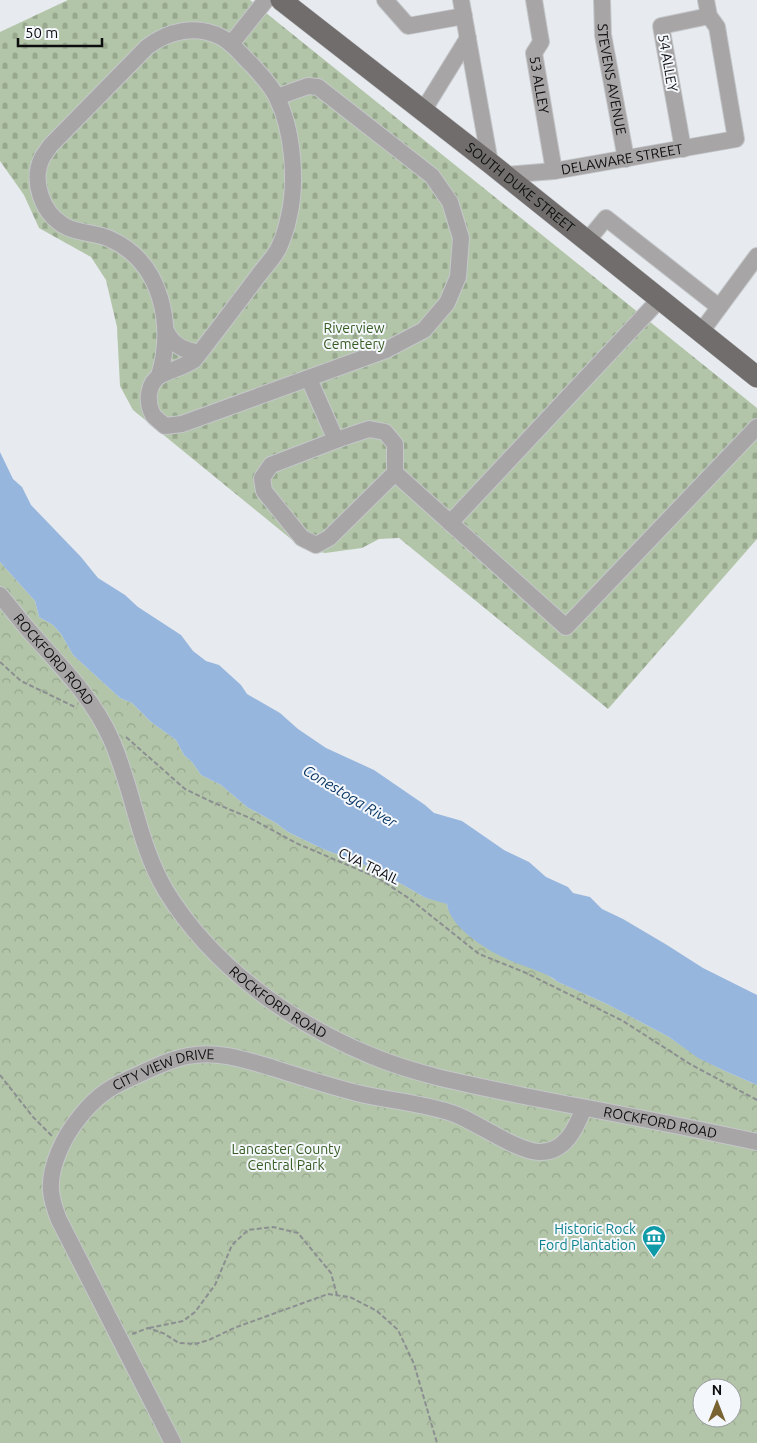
<svg xmlns="http://www.w3.org/2000/svg" width="757" height="1443" font-family="Ubuntu,sans-serif">
	<style>
		.cemetery { fill: url(#cemetery-stones) }
		.park { fill: url(#park-crowns); fill-rule: evenodd }
		.water { fill: #97b6de }
		.lines { fill: none; stroke-linecap: round; stroke-linejoin: round }
		.minor-casing { stroke: #c4c7ca; stroke-width: 18 }
		.major-casing { stroke: #c4c7ca; stroke-width: 22 }
		.path { stroke: #8c8f91; stroke-width: 2; stroke-dasharray: 5 2.5; stroke-linecap: butt }
		.minor { stroke: #a8a5a6; stroke-width: 16 }
		.major { stroke: #716d6d; stroke-width: 21 }
		.labels { text-anchor: middle; dominant-baseline: central; stroke-width: 4; stroke-linejoin: round; paint-order: stroke }
		.street-label { font-size: 14px; fill: #0d0e0f; stroke: #f4f7fb }
		.park-label { font-size: 14px; fill: #375c22; stroke: #f4f7fb }
		.culture-label { font-size: 14px; fill: #0d838f; stroke: #f4f7fb; text-anchor: end }
		.water-label { font-size: 15px; font-style: italic; fill: #02305f; stroke: #f4f7fb }
	</style>
	<defs>
		<pattern id="cemetery-stones" width="16" height="16" patternUnits="userSpaceOnUse" patternTransform="scale(1.25)"><rect width="16" height="16" fill="#b2c5a8"/><path d="M2 7V4a2 2 0 0 1 4 0v3zM10 15v-3a2 2 0 0 1 4 0v3z" fill="#98a88f"/></pattern>
		<pattern id="park-crowns" width="20" height="18" patternUnits="userSpaceOnUse" patternTransform="scale(1.25)"><rect width="20" height="18" fill="#b2c5a8"/><path d="M2 6a3 3 0 1 1 6 0M12 15a3 3 0 1 1 6 0" fill="none" stroke="#98a88f"/></pattern>
	</defs>
	<rect width="100%" height="100%" fill="#e7eaee"/>
	<path class="cemetery" d="M68,0H250L757,408V539L608,709L399,538L379,539L362,548L325,553L302,548L133,410L120,386L117,327L106,280L91,257L39,228L24,195L0,161V32Z"/>
	<path class="park" d="M0,562L35,601L39,617L53,625L61,634L73,655L120,698L132,703L151,722L176,740L184,755L192,762L201,775L221,785L247,807L276,823L288,832L323,849L373,868L426,898L441,901L447,904L448,909L558,982L607,1004L669,1037L699,1058L725,1071L757,1085V1443H0ZM702,1388H732V1418H702Z"/>
	<path class="water" d="M0,452L13,479L22,487L31,505L81,557L98,578L125,595L138,607L181,635L193,651L206,661L219,665L241,685L247,694L280,713L298,729L326,748L374,770L425,805L434,813L462,821L504,850L529,862L546,877L568,887L573,893L590,897L602,909L623,919L667,945L703,968L757,995V1085L725,1071L698,1058L669,1037L607,1004L558,982C543,970 522,967 505,958C486,950 449,926 447,904L426,898L373,868L323,849L288,832L276,823L247,807L221,785L201,775L192,762L184,755L176,740L151,722L132,703L120,698L73,655L61,634L53,625L39,617L35,601L0,562Z"/>
	<g class="lines">
		<g class="minor-casing">
			<g id="minor">
				<path d="M385,0L408,26L464,16"/>
				<path d="M461,0L490,163"/>
				<path id="s1" d="M534,0L541,42L534,53L554,171"/>
				<path id="s2" d="M602,0L603,35L626,159"/>
				<path d="M231,44L266,0"/>
				<path d="M423,111L468,38"/>
				<path d="M683,149L661,26L709,16"/>
				<path id="s3" d="M505,175L554,171L736,139L717,27L709,16L706,0"/>
				<path d="M587,241L606,218L719,307"/>
				<path d="M166,331C173,346 184,350 199,353"/>
				<path d="M701,332L757,256"/>
				<path d="M159,376C174,326 163,263 110,239C95,232 77,234 63,225C42,212 31,181 42,158C44,154 48,150 50,146L147,47C168,31 196,24 221,37C233,43 242,56 252,65C260,74 272,86 277,98C293,130 297,182 289,216C287,226 284,236 280,245C276,256 265,266 258,276C237,304 216,332 194,360C182,368 172,369 161,375C147,383 146,402 153,415C156,419 161,422 165,426L182,424L386,350L424,330L447,303L458,277L461,238L450,202L432,176L318,87L308,86L277,97"/>
				<path d="M309,379L336,440"/>
				<path d="M369,429L385,432L395,444V473L329,538L316,545L302,538L264,491L262,478L271,465L336,440Z"/>
				<path d="M395,473L566,627L757,427"/>
				<path d="M450,523L660,299"/>
				<path id="s4" d="M0,595C9,606 17,616 26,627C57,663 91,694 111,739C133,788 138,844 166,891C212,966 291,1023 372,1056C420,1076 473,1085 524,1096C601,1111 679,1125 757,1142"/>
				<path id="s5" d="M173,1443L59,1220C55,1210 52,1201 51,1191C49,1167 64,1136 79,1118C98,1093 114,1085 142,1073C157,1066 172,1059 188,1056C218,1050 246,1060 273,1068C301,1077 329,1086 357,1093C389,1101 425,1103 457,1115C479,1124 517,1151 539,1152C565,1153 576,1128 584,1108"/>
			</g>
		</g>
		<g class="major-casing">
			<g id="major">
				<path id="s6" d="M281,0L490,163L757,377"/>
			</g>
		</g>
		<path class="path" d="M0,662L21,681L77,708
			M126,737L185,789L212,802L250,818L296,843L378,878L410,899L479,954L524,972L623,1021L690,1064L757,1100
			M0,1075L33,1117L52,1136
			M149,1328L183,1321L195,1312L215,1285L232,1245L248,1230L273,1227L298,1233L331,1273L337,1295
			M132,1334L148,1328L163,1333L179,1343L195,1344L209,1340L234,1328L328,1294L350,1297L377,1311L398,1330L414,1364L437,1443"/>
		<use href="#minor" class="minor"/>
		<use href="#major" class="major"/>
	</g>
	<defs>
		<g id="museum-pin" transform="scale(1.25)"><path d="M0 17L-7.5 6A9.5 9.5 0 1 1 7.5 6Z" fill="#0f9aa8" stroke="#f4f7fb"/><path d="M0-6L6-3V-2H-6V-3ZM-5-1h2V3h-2ZM-1-1h2V3h-2ZM3-1h2V3H3ZM-6 4H6V6H-6Z" fill="#fff"/></g>
	</defs>
	<g fill-rule="evenodd">
		<use href="#museum-pin" x="654" y="1237"/>
	</g>
	<g class="labels">
		<g class="street-label">
			<text transform="translate(668 63) rotate(80)">54 ALLEY</text>
			<text stroke="none"><textPath href="#s2" startOffset="80">STEVENS AVENUE</textPath></text>
			<text stroke="none"><textPath href="#s1" startOffset="88">53 ALLEY</textPath></text>
			<text stroke="none"><textPath href="#s3" startOffset="118">DELAWARE STREET</textPath></text>
			<text stroke="none"><textPath href="#s6" startOffset="304">SOUTH DUKE STREET</textPath></text>
			<text stroke="none"><textPath href="#s4" startOffset="84">ROCKFORD ROAD</textPath></text>
			<text transform="translate(369 866) rotate(26)">CVA TRAIL</text>
			<text stroke="none"><textPath href="#s4" startOffset="504">ROCKFORD ROAD</textPath></text>
			<text stroke="none"><textPath href="#s5" startOffset="461">CITY VIEW DRIVE</textPath></text>
			<text stroke="none"><textPath href="#s4" startOffset="909">ROCKFORD ROAD</textPath></text>
		</g>
		<g class="park-label">
			<text x="354" y="328">Riverview<tspan x="354" dy="16">Cemetery</tspan></text>
			<text x="286" y="1149">Lancaster County<tspan x="286" dy="16">Central Park</tspan></text>
		</g>
		<g class="culture-label">
			<text x="636" y="1229">Historic Rock<tspan x="636" dy="16">Ford Plantation</tspan></text>
		</g>
		<g class="water-label">
			<text transform="translate(350 796) rotate(31)">Conestoga River</text>
		</g>
	</g>
	<g transform="translate(717 1403)"><circle r="24" fill="#f4f7fb" stroke="#989a9d"/>
	<path d="M0-4L9 19L0 12L-9 19Z" fill="#796333"/>
	<text y="-8" font-size="14" font-weight="bold" text-anchor="middle" fill="#0d0e0f">N</text>
	</g>
	<path d="M18 38v8h84v-8" fill="none" stroke="#0d0e0f" stroke-width="2.5"/>
	<text x="25" y="38" font-size="15" fill="#0d0e0f" stroke="#f4f7fb" stroke-width="4" paint-order="stroke">50 m</text>
</svg>
